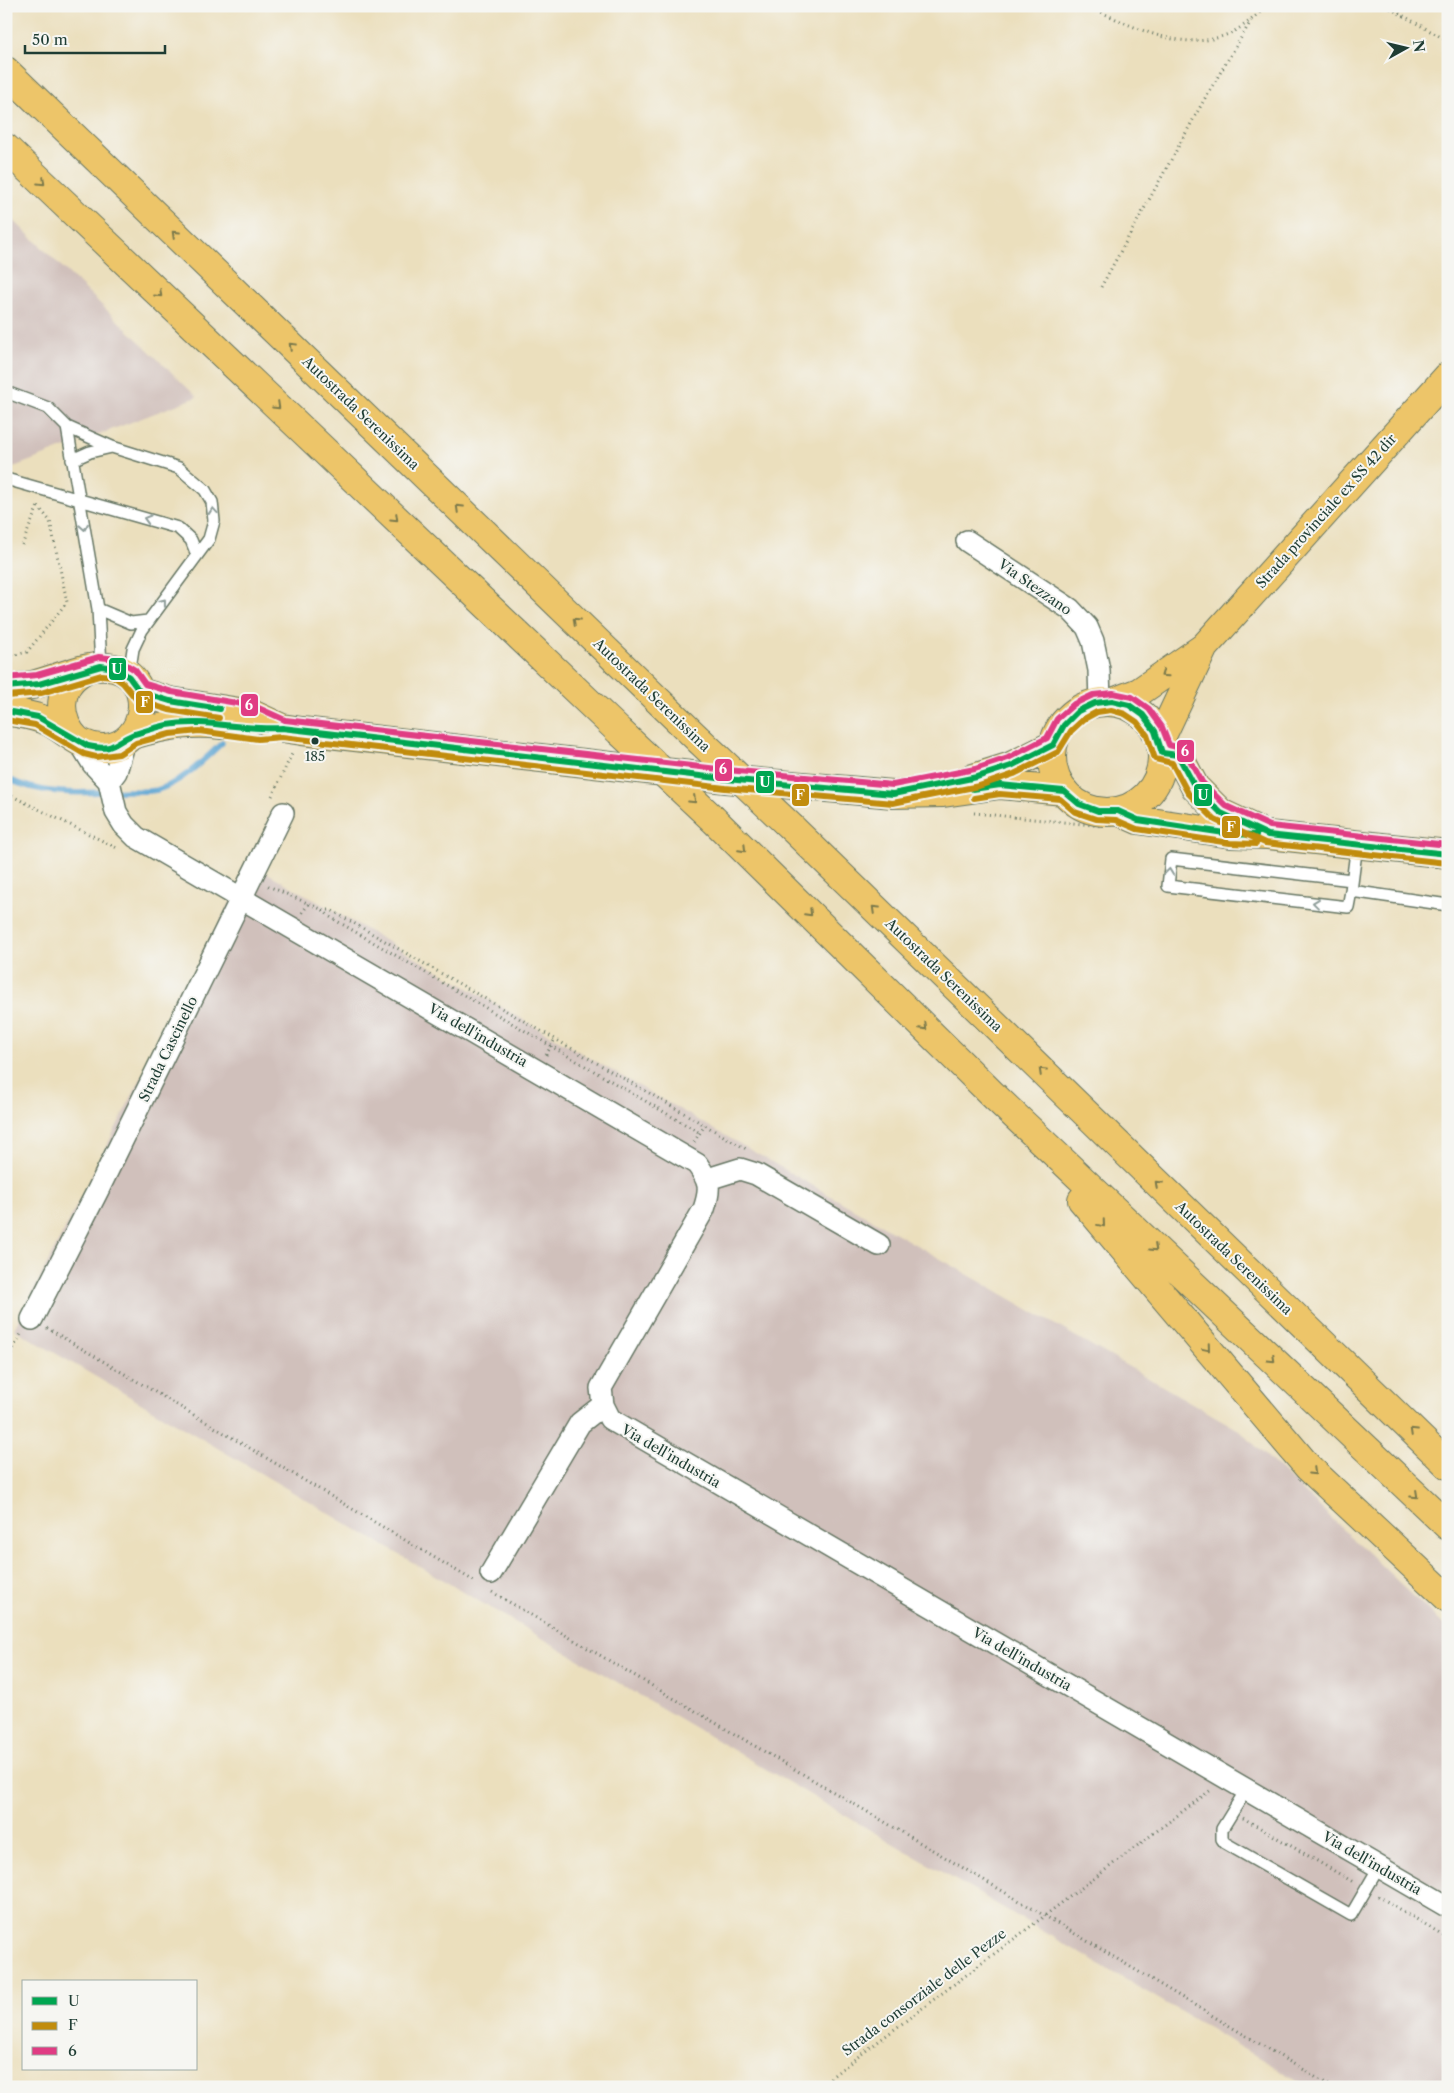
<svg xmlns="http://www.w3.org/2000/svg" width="1454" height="2093" font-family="'Libre Caslon Text',serif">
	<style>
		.industrial { fill: #d0c0bb }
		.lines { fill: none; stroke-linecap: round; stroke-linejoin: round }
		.stream { stroke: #5ca4d2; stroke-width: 5.5 }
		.service-casing { stroke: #667664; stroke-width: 14 }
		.minor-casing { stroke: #667664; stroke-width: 24 }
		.primary-casing { stroke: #667664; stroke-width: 30 }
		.motorway-casing { stroke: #667664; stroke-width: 30 }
		.path { stroke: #667664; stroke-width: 3; stroke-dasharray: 1 4; stroke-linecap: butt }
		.service { stroke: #fff; stroke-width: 11 }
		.minor { stroke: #fff; stroke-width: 21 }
		.primary { stroke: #edc569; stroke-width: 28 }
		.motorway { stroke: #edc569; stroke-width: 28 }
		.motorway-bridge-casing { stroke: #667664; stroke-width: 30; stroke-linecap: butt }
		.motorway-bridge { stroke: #edc569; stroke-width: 28 }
		.bus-1-casing { stroke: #f6f6f2; stroke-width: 10 }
		.bus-2-casing { stroke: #f6f6f2; stroke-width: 10 }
		.bus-3-casing { stroke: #f6f6f2; stroke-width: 10 }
		.bus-1 { stroke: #00a651; stroke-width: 6 }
		.bus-2 { stroke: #c18c0d; stroke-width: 6 }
		.bus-3 { stroke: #e03c83; stroke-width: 6 }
		.oneway { stroke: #7c7a4c }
		.oneway2 { stroke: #8f9e9a }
		.bus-dot { fill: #1f3d34; stroke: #f6f6f2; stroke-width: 2 }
		.labels { text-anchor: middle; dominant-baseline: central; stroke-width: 4; stroke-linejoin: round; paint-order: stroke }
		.bus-label { font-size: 13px; fill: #1f3d34; stroke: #f6f6f2 }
		.street-label { font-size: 14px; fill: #1f3d34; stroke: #f6f6f2 }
		.line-badge { stroke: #f6f6f2; stroke-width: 2 }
		.badge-label { font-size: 14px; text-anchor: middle; font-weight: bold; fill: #fff }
	</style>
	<rect width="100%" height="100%" fill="#f6f6f2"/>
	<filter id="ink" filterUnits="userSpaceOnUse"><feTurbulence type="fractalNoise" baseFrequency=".02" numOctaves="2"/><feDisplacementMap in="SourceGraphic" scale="10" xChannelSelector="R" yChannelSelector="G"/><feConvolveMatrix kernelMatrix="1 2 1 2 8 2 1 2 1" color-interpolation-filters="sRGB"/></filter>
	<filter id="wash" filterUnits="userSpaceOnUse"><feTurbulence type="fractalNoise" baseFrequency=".0096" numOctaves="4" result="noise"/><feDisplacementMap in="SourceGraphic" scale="20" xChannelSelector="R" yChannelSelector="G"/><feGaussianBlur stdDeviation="1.12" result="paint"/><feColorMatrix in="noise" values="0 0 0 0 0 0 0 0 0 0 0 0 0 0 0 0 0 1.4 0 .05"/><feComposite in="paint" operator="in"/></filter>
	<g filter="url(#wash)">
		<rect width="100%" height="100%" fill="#ebdfbd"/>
		<path class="industrial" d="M6,213L197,397L6,470Z
			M250,863L1239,1430L1448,1629V2087H1309L14,1329Z"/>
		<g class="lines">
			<path class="stream" d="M6,778C44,797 86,793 127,791C136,791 148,792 157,790C181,783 204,760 222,743"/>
		</g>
	</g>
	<g filter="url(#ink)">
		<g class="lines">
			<g class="service-casing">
				<path id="service" d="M6,392L48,408L67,427L112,447L179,468L205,490L212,502L214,521L209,539L142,630L133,649L129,675
					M67,427L98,609L101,666
					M72,460L90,452L112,447
					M6,479L178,528L191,540L197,555
					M98,609L131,623L148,621
					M1357,844L1351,891L1448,905
					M1351,891L1348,907L1168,886L1171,859L1352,880
					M1246,1790L1222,1829V1839L1225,1843L1351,1915L1379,1867"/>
			</g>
			<g class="minor-casing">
				<path id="minor" d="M967,541L1070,609L1087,627L1093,641L1099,670L1100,702
					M79,741L93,764L109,781L116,812L124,825L136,837L697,1164C710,1182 711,1188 704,1209L601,1388L603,1405L610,1419L1448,1907
					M109,781L116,772L125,741
					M708,1179L740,1169L756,1174L879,1245
					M32,1319L98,1190L283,813
					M491,1573L580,1423L603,1405"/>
			</g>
			<g class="primary-casing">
				<path id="primary" d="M6,687C43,691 80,660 114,668C157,679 148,746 104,748C81,749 66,730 47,721C34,715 20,714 6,711
					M140,692L170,701L252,714L282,728L302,731L726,779L893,794L943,793L1000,785L1064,791
					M1052 757a55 55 0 1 1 110 0a55 55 0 1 1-110 0Z
					M1113,702L1139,692L1204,647L1448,376
					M132,735C163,726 190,721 222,725
					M77,740C56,719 56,684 85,670
					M1160,740L1203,649
					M1162,753L1178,755L1195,787L1221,813L1255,829
					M973,778L1011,766L1053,745
					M1118,811L1138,820L1231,834L1268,835L1448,854"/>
			</g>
			<g class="motorway-casing">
				<path id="motorway" d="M6,71L699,740
					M6,148L619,731
					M713,819L992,1094L1448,1526
					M792,828L1448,1465
					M1082,1200L1308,1467L1448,1598"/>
			</g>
			<path class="path" d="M1088,6C1130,25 1176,52 1223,36C1241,30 1254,17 1268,6
				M1386,6L1448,41
				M1101,287L1204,100L1251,21
				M22,545L38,506
				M7,657L27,652L67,602L50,521L38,506V503
				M6,788L12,796L117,848
				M272,796L293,752
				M974,813L1102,826
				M268,886L323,910H331L748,1150
				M323,910L330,917L700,1133
				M302,913L309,903
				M546,1055L555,1039
				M694,1142L705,1125
				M47,1328L474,1581
				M6,1362L21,1334
				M492,1592L1035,1910L1332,2087
				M1243,1818L1355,1883
				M1378,1896L1448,1938
				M818,2087L1211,1790"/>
			<use href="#service" class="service"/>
			<use href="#minor" class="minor"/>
			<use href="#primary" class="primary"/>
			<use href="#motorway" class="motorway"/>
			<g class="motorway-bridge-casing">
				<path id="motorway-bridge" d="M619,731L713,819
					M699,740L792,828"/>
			</g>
			<use href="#motorway-bridge" class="motorway-bridge"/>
			<g class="bus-1-casing">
				<path id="bus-1" d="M6,687L39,684L101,666L116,668L129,677L140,692L170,701L220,709
					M6,711L38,717L88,746C115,752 114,742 134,734C145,731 157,727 167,725C206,718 244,731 282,728L726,779L893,794L977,777L1011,766L1053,745L1064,725L1078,711L1095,703L1112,701L1129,705L1143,715L1155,731L1162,753L1178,755L1195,787L1221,813L1268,835L1448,854
					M973,789L1000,785L1064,791L1079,804L1098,811H1118L1138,820L1231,834L1256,835"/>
			</g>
			<g class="bus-2-casing">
				<path id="bus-2" d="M7,696L41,693L102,675L113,676L123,683L137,700L169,710L219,718
					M6,720L35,725L84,754L96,757L119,754L136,743L170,734L199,731L258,739L282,737L725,788L893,803L979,786L1014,774L1058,752L1071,731L1084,719L1097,712L1111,710L1125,714L1137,722L1147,735L1155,759L1172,763L1188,793L1215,820L1265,843L1447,863
					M974,798L1000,794L1060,799L1075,812L1096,819L1116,820L1137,829L1230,843L1256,844"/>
			</g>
			<g class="bus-3-casing">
				<path id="bus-3" d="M6,678L37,675L99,657L117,659L135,670L145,684L172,692L254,706L285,720L727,770L893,785L975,769L1008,758L1047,738L1057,719L1074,704L1093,695L1113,693L1132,697L1149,709L1162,727L1169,745L1184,749L1202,782L1226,806L1270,826L1448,845"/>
			</g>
			<use href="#bus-1" class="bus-1"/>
			<use href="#bus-2" class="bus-2"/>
			<use href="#bus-3" class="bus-3"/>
		</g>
		<defs><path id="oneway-chevron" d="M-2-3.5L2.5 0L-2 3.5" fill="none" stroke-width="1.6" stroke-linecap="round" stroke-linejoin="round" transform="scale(1.25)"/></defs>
		<g class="oneway">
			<use href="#oneway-chevron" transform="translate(42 182) rotate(44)"/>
			<use href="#oneway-chevron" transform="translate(175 234) rotate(-136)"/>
			<use href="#oneway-chevron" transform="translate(159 294) rotate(44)"/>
			<use href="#oneway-chevron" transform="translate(292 346) rotate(-136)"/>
			<use href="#oneway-chevron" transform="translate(277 406) rotate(44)"/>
			<use href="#oneway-chevron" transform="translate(459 508) rotate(-136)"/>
			<use href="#oneway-chevron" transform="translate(395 518) rotate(44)"/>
			<use href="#oneway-chevron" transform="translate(576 621) rotate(-136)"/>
			<use href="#oneway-chevron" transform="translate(1164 674) rotate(145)"/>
			<use href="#oneway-chevron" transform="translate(693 800) rotate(43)"/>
			<use href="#oneway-chevron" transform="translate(743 849) rotate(45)"/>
			<use href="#oneway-chevron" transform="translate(875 909) rotate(-136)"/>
			<use href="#oneway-chevron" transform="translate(809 913) rotate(45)"/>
			<use href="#oneway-chevron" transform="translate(924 1027) rotate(45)"/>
			<use href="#oneway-chevron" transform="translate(1042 1071) rotate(-136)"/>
			<use href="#oneway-chevron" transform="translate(1158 1184) rotate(-136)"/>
			<use href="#oneway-chevron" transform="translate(1102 1224) rotate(50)"/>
			<use href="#oneway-chevron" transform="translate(1154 1248) rotate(43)"/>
			<use href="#oneway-chevron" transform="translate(1207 1348) rotate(50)"/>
			<use href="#oneway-chevron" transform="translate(1272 1359) rotate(43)"/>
			<use href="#oneway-chevron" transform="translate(1413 1431) rotate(-136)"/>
			<use href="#oneway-chevron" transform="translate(1313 1472) rotate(44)"/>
			<use href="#oneway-chevron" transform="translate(1415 1495) rotate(43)"/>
		</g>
		<g class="oneway2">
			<use href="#oneway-chevron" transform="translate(213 511) rotate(-95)"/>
			<use href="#oneway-chevron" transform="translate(147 519) rotate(-164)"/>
			<use href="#oneway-chevron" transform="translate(84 527) rotate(80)"/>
			<use href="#oneway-chevron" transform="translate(163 602) rotate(-52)"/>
			<use href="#oneway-chevron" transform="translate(1169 872) rotate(-83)"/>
			<use href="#oneway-chevron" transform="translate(1316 903) rotate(-173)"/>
		</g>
	</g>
	<circle class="bus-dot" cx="315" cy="741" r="4.5"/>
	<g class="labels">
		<g class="bus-label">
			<text x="315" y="756">185</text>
		</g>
		<g class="street-label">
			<text transform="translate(361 413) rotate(44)">Autostrada Serenissima</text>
			<text transform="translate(1326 511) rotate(-48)">Strada provinciale ex SS 42 dir</text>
			<text transform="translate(1035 587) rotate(35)">Via Stezzano</text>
			<text transform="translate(652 695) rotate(44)">Autostrada Serenissima</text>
			<text transform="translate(944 975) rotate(44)">Autostrada Serenissima</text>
			<text transform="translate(478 1035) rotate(30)">Via dell'industria</text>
			<text transform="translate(168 1049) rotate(-64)">Strada Cascinello</text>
			<text transform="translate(1234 1258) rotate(44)">Autostrada Serenissima</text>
			<text transform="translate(671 1456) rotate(30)">Via dell'industria</text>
			<text transform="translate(1022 1659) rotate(30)">Via dell'industria</text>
			<text transform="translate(1372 1863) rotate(30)">Via dell'industria</text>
			<text transform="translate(924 1992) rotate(-37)">Strada consorziale delle Pezze</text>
		</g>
	</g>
	<g class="line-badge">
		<rect x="108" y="657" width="19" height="24" rx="5" fill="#00a651"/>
		<rect x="135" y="690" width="19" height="24" rx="5" fill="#c18c0d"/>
		<rect x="240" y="693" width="19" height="24" rx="5" fill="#e03c83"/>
		<rect x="1176" y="739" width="19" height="24" rx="5" fill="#e03c83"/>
		<rect x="714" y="758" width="19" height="24" rx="5" fill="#e03c83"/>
		<rect x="755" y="770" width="20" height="24" rx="5" fill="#00a651"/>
		<rect x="791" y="783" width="19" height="24" rx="5" fill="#c18c0d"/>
		<rect x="1193" y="783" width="20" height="24" rx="5" fill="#00a651"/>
		<rect x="1221" y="815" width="20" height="24" rx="5" fill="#c18c0d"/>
	</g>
	<g class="badge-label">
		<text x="117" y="674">U</text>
		<text x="145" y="707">F</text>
		<text x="249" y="710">6</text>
		<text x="1185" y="756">6</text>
		<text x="723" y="774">6</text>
		<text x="765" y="787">U</text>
		<text x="800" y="800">F</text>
		<text x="1203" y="800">U</text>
		<text x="1231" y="832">F</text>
	</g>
	<rect width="1454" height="2093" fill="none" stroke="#f6f6f2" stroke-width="25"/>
	<rect x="22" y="1980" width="175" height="90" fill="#f6f6f2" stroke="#a0aca6"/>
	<rect x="32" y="1997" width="25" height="8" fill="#00a651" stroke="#a0aca6"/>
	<text x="68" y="2006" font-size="15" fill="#1f3d34">U</text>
	<rect x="32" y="2022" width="25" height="8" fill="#c18c0d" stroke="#a0aca6"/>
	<text x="68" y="2030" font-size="15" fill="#1f3d34">F</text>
	<rect x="32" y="2047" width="25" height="8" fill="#e03c83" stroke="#a0aca6"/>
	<text x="68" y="2056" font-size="15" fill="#1f3d34">6</text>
	<g transform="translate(1406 48) rotate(82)" stroke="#f6f6f2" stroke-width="4" paint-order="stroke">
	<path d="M0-4L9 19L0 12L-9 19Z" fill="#1f3d34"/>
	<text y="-8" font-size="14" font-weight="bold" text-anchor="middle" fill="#1f3d34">N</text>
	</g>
	<path d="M25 45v8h140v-8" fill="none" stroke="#1f3d34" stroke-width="2.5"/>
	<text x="32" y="45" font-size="15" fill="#1f3d34" stroke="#f6f6f2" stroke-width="4" paint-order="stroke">50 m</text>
</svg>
